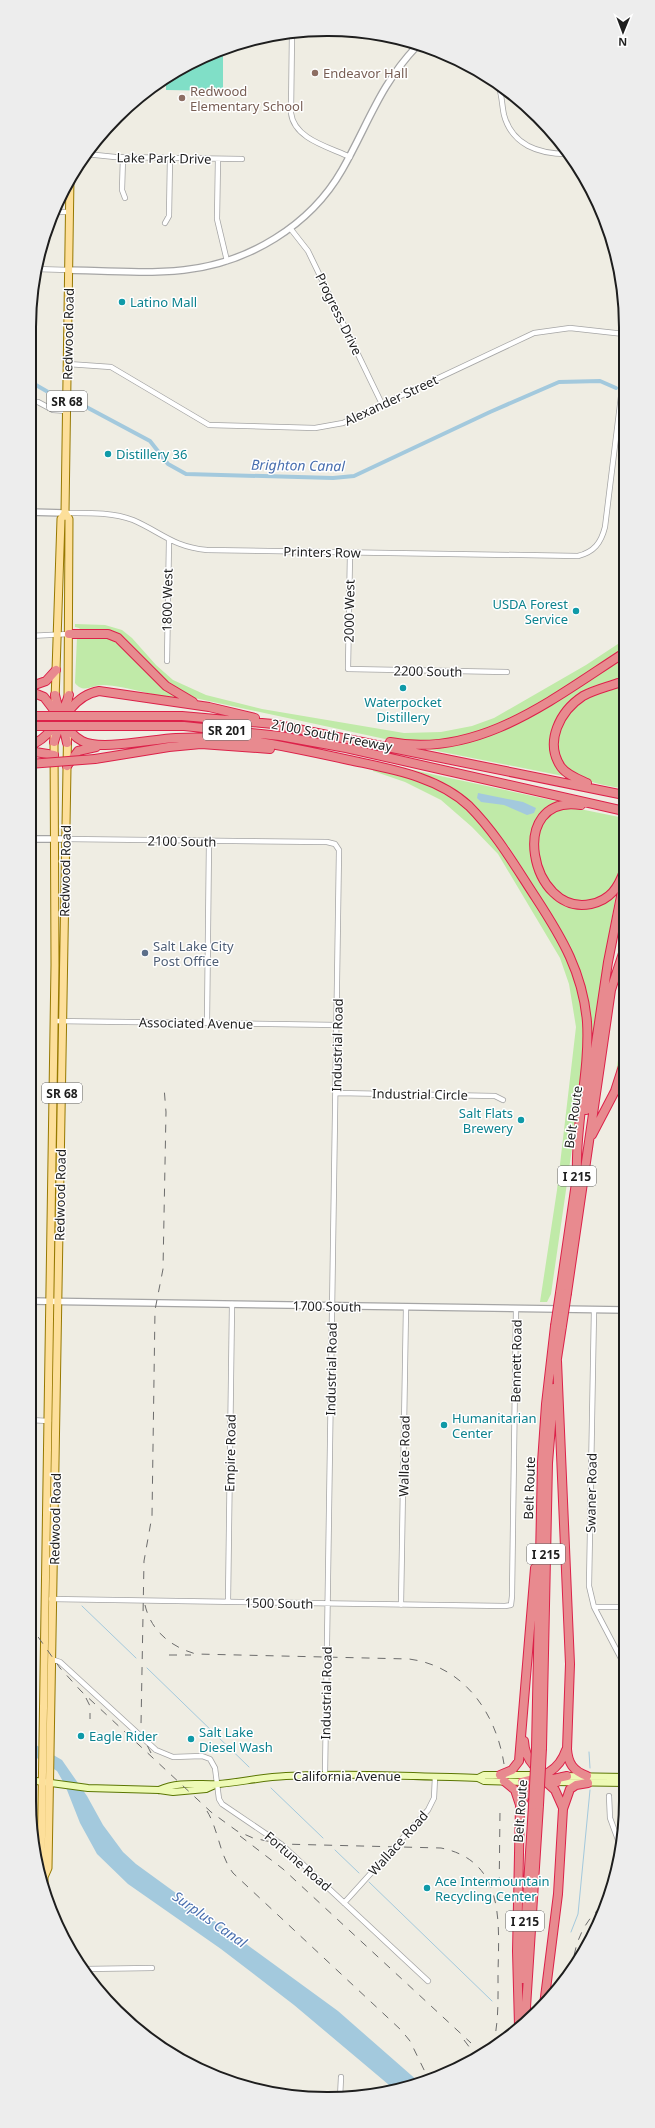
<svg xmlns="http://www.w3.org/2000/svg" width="655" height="2128" font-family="'Noto Sans',sans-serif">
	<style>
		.grass { fill: #c0eaa8 }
		.pitch { fill: #80dfc7 }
		.water { fill: #a3c9dd }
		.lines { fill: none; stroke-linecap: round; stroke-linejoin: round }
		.stream { stroke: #a3c9dd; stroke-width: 1 }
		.canal { stroke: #a3c9dd; stroke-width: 4 }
		.minor-casing { stroke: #a5a5a5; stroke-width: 6 }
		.tertiary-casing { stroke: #a5a5a5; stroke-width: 8 }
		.secondary-casing { stroke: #5b7603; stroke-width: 8 }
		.primary-casing { stroke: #977900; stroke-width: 9 }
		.motorway-casing { stroke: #dc2149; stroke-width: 10 }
		.minor { stroke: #fff; stroke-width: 4.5 }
		.tertiary { stroke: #fff; stroke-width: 5.5 }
		.secondary { stroke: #eefab6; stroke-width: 6 }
		.primary { stroke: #fddf9a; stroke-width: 7 }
		.motorway { stroke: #e88a8f; stroke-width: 8 }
		.rail { stroke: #6c6c6c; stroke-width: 1; stroke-dasharray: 8 8; stroke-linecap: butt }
		.motorway-bridge-casing { stroke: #dc2149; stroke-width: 10; stroke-linecap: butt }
		.motorway-bridge { stroke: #e88a8f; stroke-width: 8 }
		.education-dot { fill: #8d6e63; stroke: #fff; stroke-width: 1.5 }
		.culture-dot { fill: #0f9aa8; stroke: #fff; stroke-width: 1.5 }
		.service-dot { fill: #5c6f8a; stroke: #fff; stroke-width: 1.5 }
		.labels { text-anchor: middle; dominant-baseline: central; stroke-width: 3; stroke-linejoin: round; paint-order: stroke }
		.shield { fill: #fff; stroke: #626262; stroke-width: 1 }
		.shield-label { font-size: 12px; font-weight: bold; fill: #1e1e1e }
		.education-label { font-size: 13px; fill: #785e54; stroke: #fff; text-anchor: start }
		.street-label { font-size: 13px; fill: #1e1e1e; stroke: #fff }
		.culture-label { font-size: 13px; fill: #0d838f; stroke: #fff; text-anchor: start }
		.service-label { font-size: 13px; fill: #4e5e75; stroke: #fff; text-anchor: start }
		.water-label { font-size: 14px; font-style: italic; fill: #496faf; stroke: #fff }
		.rim { fill: none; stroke: #1e1e1e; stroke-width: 2 }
	</style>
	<rect width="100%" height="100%" fill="#efede3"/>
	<path class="grass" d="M75,624L105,625L122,630L132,638L156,665L173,680L206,695L262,709L404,733L441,732L472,726L494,718L586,665L624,640V652L519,717L470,736L421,742L385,739L190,697L165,680L125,638L116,633L104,630L80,629L79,628L75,627Z
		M101,636L114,638L180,698L179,700C154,696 128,686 103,685C92,685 83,694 75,683L77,637Z
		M624,658V681L572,704L552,742L568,777L417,747L448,745L534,712Z
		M615,686H624V789C606,785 584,783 569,771C563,766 559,757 558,750C553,714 588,697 615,686Z
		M373,769L398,774L423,782L463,805L495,837L573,966L586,1029L578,1107L551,1294L547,1302H540L557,1190L576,1027L569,984L560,958L498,854L472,827L441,800L405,782L373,771Z
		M408,769L565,803L556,806L532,835L545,885L577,907L616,894L602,974L589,1065L580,972L560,928L509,847L488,822L425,776Z
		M570,807L624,818C624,846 628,897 589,901C580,902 569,901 560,895C557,893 554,887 551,884C531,856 529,815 570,807Z
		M625,1019V1052L618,1072H616Z"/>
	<path class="pitch" d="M223,49V91L166,90V77L213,52Z"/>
	<path class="water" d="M478,793L523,802L536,808L534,813L527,815L504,805L481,802L477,798Z
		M29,1741L62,1760L87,1796L103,1825L123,1852L136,1864L338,2011L419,2082L405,2089L395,2090L294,2005L221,1949L128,1884L97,1854L80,1823L65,1785L57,1771L29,1753Z"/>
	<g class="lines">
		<path class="stream" d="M82,1606L136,1658
			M147,1668L249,1767
			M589,1752L590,1768
			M271,1788L323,1838
			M335,1850L359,1873
			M369,1882L492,2001
			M571,1932L578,1914L590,1790"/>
		<path class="canal" d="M29,381L55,396
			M77,402L150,441L168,464L186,474L333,478L354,476L490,412L559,382L600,381L616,388"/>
		<g class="minor-casing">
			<path id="minor" d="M292,32L291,113C294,139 329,147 350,157
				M499,87C502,96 502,106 504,115C512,145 539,154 567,154
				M86,154L115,157L242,159
				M123,157L122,190L125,198
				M218,159L217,219L227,261
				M53,212H70
				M165,223L169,216L170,158
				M290,228L308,251L382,404
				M35,269L69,270
				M68,364L111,367L209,425L315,428L343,423L534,333L570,328L624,334
				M29,402H38L53,410L67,411
				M65,513C88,513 112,512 133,520C161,532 173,547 207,550L578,556C594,552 601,543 605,527L624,372
				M350,553L348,669L507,672
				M29,636L69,634
				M167,661L169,540
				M65,839L327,842L335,844L339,850L325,1775
				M54,1021L338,1025
				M207,1023L209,841
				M337,1093L495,1096L503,1100
				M594,1310L589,1586L594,1607L626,1668
				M29,1420L49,1421
				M51,1599L505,1606L511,1605L512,1596L516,1309
				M228,1602L232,1304
				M401,1605L406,1307
				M594,1607H626
				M51,1659L60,1662L156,1750L173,1757L202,1756L210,1759L215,1768L219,1799L222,1804L281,1844L428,1981
				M609,1796L610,1818L621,1848
				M344,1903L428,1810L434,1798L435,1777
				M85,1969L152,1968
				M340,2098L341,2077"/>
		</g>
		<g class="tertiary-casing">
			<path id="tertiary" d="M69,270C107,271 146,274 184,270C248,263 310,226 342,170C368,125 379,86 417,46
				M29,512L65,513
				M29,839H65
				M29,1301L625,1310"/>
		</g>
		<g class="secondary-casing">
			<path id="secondary" d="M563,1776L626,1777
				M478,1778L484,1775H538
				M29,1780L88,1788L159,1790L173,1792L206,1789L217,1784
				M554,1782L626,1783
				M159,1790C179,1781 199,1785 219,1784C241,1782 263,1777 286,1776C350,1773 414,1776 478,1778L484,1781L525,1782"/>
		</g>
		<g class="primary-casing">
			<path id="primary" d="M65,513L69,519L68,700
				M55,701L61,519L65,513L70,178
				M44,1877L48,1868L68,710
				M44,1888V1877L41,1869L55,965L54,737"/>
		</g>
		<g class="motorway-casing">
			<path id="motorway" d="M69,634H108L118,638L166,686L193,702
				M29,687L46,681L56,670
				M29,691L44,697L57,714
				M55,695C59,712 65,732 82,741C100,751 153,739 176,738C203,737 231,738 258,741
				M29,716H40
				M84,716H182L273,724L624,795
				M63,725L67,743
				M29,726H39
				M84,726H184L280,736L346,748L624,811
				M253,741C285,746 317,753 349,760C390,769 437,776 469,806C496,833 515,866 536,898C562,938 583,973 587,1022C590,1072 575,1123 577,1173
				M54,742C60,720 75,695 99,691L209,707L255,718
				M390,742C479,759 554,698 624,653
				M29,746C51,738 62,716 69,695
				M29,751L54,755
				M95,759L169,747L201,744L270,749
				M67,766L78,751L96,747
				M587,783C578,779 567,775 561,767C544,742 560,711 583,696C594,690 607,687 618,683L624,684
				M581,805C506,793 530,917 591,904C610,900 618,888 624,871
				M586,1110L608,962L624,881
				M592,1135L615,1091L625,1060
				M560,1293L578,1169
				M567,1293L611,990L625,947
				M557,1361L570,1664L567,1749C568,1763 573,1771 587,1776
				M556,1365L562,1326
				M524,1741C525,1762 539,1773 557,1782
				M536,1748L542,1462L546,1404L555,1326
				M542,1748L548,1463L554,1388
				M500,1775L512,1770L519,1761L535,1568
				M544,1780L555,1790L563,1808
				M549,1780L567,1776
				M504,1781L515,1790L520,1805L517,1951L519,2026
				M522,1782C543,1777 559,1771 566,1750
				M520,1805L529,1790L538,1783
				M522,1979L533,1805
				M544,2005L558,1894L563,1809L570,1789L576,1785L588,1783
				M525,2023L539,1805"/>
		</g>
		<use href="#minor" class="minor"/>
		<use href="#tertiary" class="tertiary"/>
		<use href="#secondary" class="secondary"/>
		<use href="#primary" class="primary"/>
		<use href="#motorway" class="motorway"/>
		<path class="rail" d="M145,1605C151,1631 171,1647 196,1654L409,1659C464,1666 496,1713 504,1764
			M29,1624L60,1668L81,1691L211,1812L237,1831L253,1838L281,1844L441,1848C505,1861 499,1922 498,1973C498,1999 499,2025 492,2049
			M169,1655H191
			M86,1698L90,1706V1719
			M151,1753L143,1737L141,1725L144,1561L152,1516L155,1310L163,1269L166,1112L164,1087
			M207,1811C219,1831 219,1854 233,1873L401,2030L410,2041L428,2078
			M240,1836L283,1869L471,2043
			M499,1901L500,1811
			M572,1971C574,1943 584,1919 607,1902
			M464,2040L476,2056"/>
		<g class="motorway-bridge-casing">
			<path id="motorway-bridge" d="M40,716H84
				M39,726H84
				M29,764L95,759
				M555,1326L560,1293
				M562,1326L567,1293
				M533,1805L536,1748
				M539,1805L542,1748"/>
		</g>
		<use href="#motorway-bridge" class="motorway-bridge"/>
	</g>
	<g class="education-dot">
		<circle cx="315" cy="73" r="4"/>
		<circle cx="182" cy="98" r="4"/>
	</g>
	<g class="culture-dot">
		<circle cx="122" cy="302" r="4"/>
		<circle cx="108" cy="454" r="4"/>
		<circle cx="576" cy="611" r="4"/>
		<circle cx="403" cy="688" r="4"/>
		<circle cx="521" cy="1120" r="4"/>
		<circle cx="444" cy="1425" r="4"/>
		<circle cx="81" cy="1736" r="4"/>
		<circle cx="191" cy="1739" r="4"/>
		<circle cx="427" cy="1888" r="4"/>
	</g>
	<circle class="service-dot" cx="145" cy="953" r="4"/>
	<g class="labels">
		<g class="shield">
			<rect x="47" y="391" width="40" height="20" rx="3"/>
			<rect x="203" y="720" width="48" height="20" rx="3"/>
			<rect x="42" y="1083" width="40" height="20" rx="3"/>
			<rect x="558" y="1166" width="38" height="20" rx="3"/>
			<rect x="527" y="1544" width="38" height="20" rx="3"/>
			<rect x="506" y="1911" width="38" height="20" rx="3"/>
		</g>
		<g class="shield-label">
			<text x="67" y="401">SR 68</text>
			<text x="227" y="730">SR 201</text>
			<text x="62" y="1093">SR 68</text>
			<text x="577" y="1176">I 215</text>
			<text x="546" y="1554">I 215</text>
			<text x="525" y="1921">I 215</text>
		</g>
		<g class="education-label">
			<text x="323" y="73">Endeavor Hall</text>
			<text x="190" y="91">Redwood<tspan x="190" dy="15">Elementary School</tspan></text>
		</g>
		<g class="street-label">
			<text transform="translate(164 158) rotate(1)">Lake Park Drive</text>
			<text transform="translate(339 314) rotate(64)">Progress Drive</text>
			<text transform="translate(68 334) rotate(-89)">Redwood Road</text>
			<text transform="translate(391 400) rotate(-25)">Alexander Street</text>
			<text transform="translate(322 552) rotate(1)">Printers Row</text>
			<text transform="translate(167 600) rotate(-89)">1800 West</text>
			<text transform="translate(349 611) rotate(-89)">2000 West</text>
			<text transform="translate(428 671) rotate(1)">2200 South</text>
			<text transform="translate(332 735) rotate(11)">2100 South Freeway</text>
			<text transform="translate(182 841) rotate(1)">2100 South</text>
			<text transform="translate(65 871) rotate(-89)">Redwood Road</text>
			<text transform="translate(196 1023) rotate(1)">Associated Avenue</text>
			<text transform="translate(337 1045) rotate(-89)">Industrial Road</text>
			<text transform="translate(420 1094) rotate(1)">Industrial Circle</text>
			<text transform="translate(573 1117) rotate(-82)">Belt Route</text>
			<text transform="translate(60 1195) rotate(-89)">Redwood Road</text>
			<text transform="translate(327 1306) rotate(1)">1700 South</text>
			<text transform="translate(516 1361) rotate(-89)">Bennett Road</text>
			<text transform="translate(331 1369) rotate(-89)">Industrial Road</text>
			<text transform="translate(230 1453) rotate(-89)">Empire Road</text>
			<text transform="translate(404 1456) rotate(-89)">Wallace Road</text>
			<text transform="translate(529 1488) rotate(-88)">Belt Route</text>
			<text transform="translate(591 1493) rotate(-89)">Swaner Road</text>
			<text transform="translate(55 1519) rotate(-89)">Redwood Road</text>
			<text transform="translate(279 1603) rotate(1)">1500 South</text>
			<text transform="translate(326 1693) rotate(-89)">Industrial Road</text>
			<text x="347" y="1776">California Avenue</text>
			<text transform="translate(520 1811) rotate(-86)">Belt Route</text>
			<text transform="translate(398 1843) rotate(-48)">Wallace Road</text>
			<text transform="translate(298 1861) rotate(41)">Fortune Road</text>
		</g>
		<g class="culture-label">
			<text x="130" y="302">Latino Mall</text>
			<text x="116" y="454">Distillery 36</text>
			<text x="568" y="604" text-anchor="end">USDA Forest<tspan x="568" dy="15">Service</tspan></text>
			<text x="403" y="702" text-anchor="middle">Waterpocket<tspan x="403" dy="15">Distillery</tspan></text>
			<text x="513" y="1113" text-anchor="end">Salt Flats<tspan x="513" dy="15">Brewery</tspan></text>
			<text x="452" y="1418">Humanitarian<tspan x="452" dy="15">Center</tspan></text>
			<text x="199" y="1732">Salt Lake<tspan x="199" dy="15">Diesel Wash</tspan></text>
			<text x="89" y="1736">Eagle Rider</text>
			<text x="435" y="1881">Ace Intermountain<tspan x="435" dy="15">Recycling Center</tspan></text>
		</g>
		<g class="service-label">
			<text x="153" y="946">Salt Lake City<tspan x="153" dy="15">Post Office</tspan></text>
		</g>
		<g class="water-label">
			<text transform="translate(298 465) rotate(1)">Brighton Canal</text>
			<text transform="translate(210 1919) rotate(35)">Surplus Canal</text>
		</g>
	</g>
	<path d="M0 0H655V2128H0ZM327 36H328A291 291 0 0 1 619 327V1801A291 291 0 0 1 328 2092H327A291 291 0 0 1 36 1801V327A291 291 0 0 1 327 36Z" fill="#ededed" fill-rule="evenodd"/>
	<path class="rim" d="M327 36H328A291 291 0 0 1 619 327V1801A291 291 0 0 1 328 2092H327A291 291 0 0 1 36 1801V327A291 291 0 0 1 327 36Z"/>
	<g transform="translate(623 32) rotate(181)" stroke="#ffffff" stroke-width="3" paint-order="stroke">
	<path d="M0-3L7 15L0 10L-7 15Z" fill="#1e1e1e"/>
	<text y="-6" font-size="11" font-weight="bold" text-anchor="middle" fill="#1e1e1e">N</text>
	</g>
</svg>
